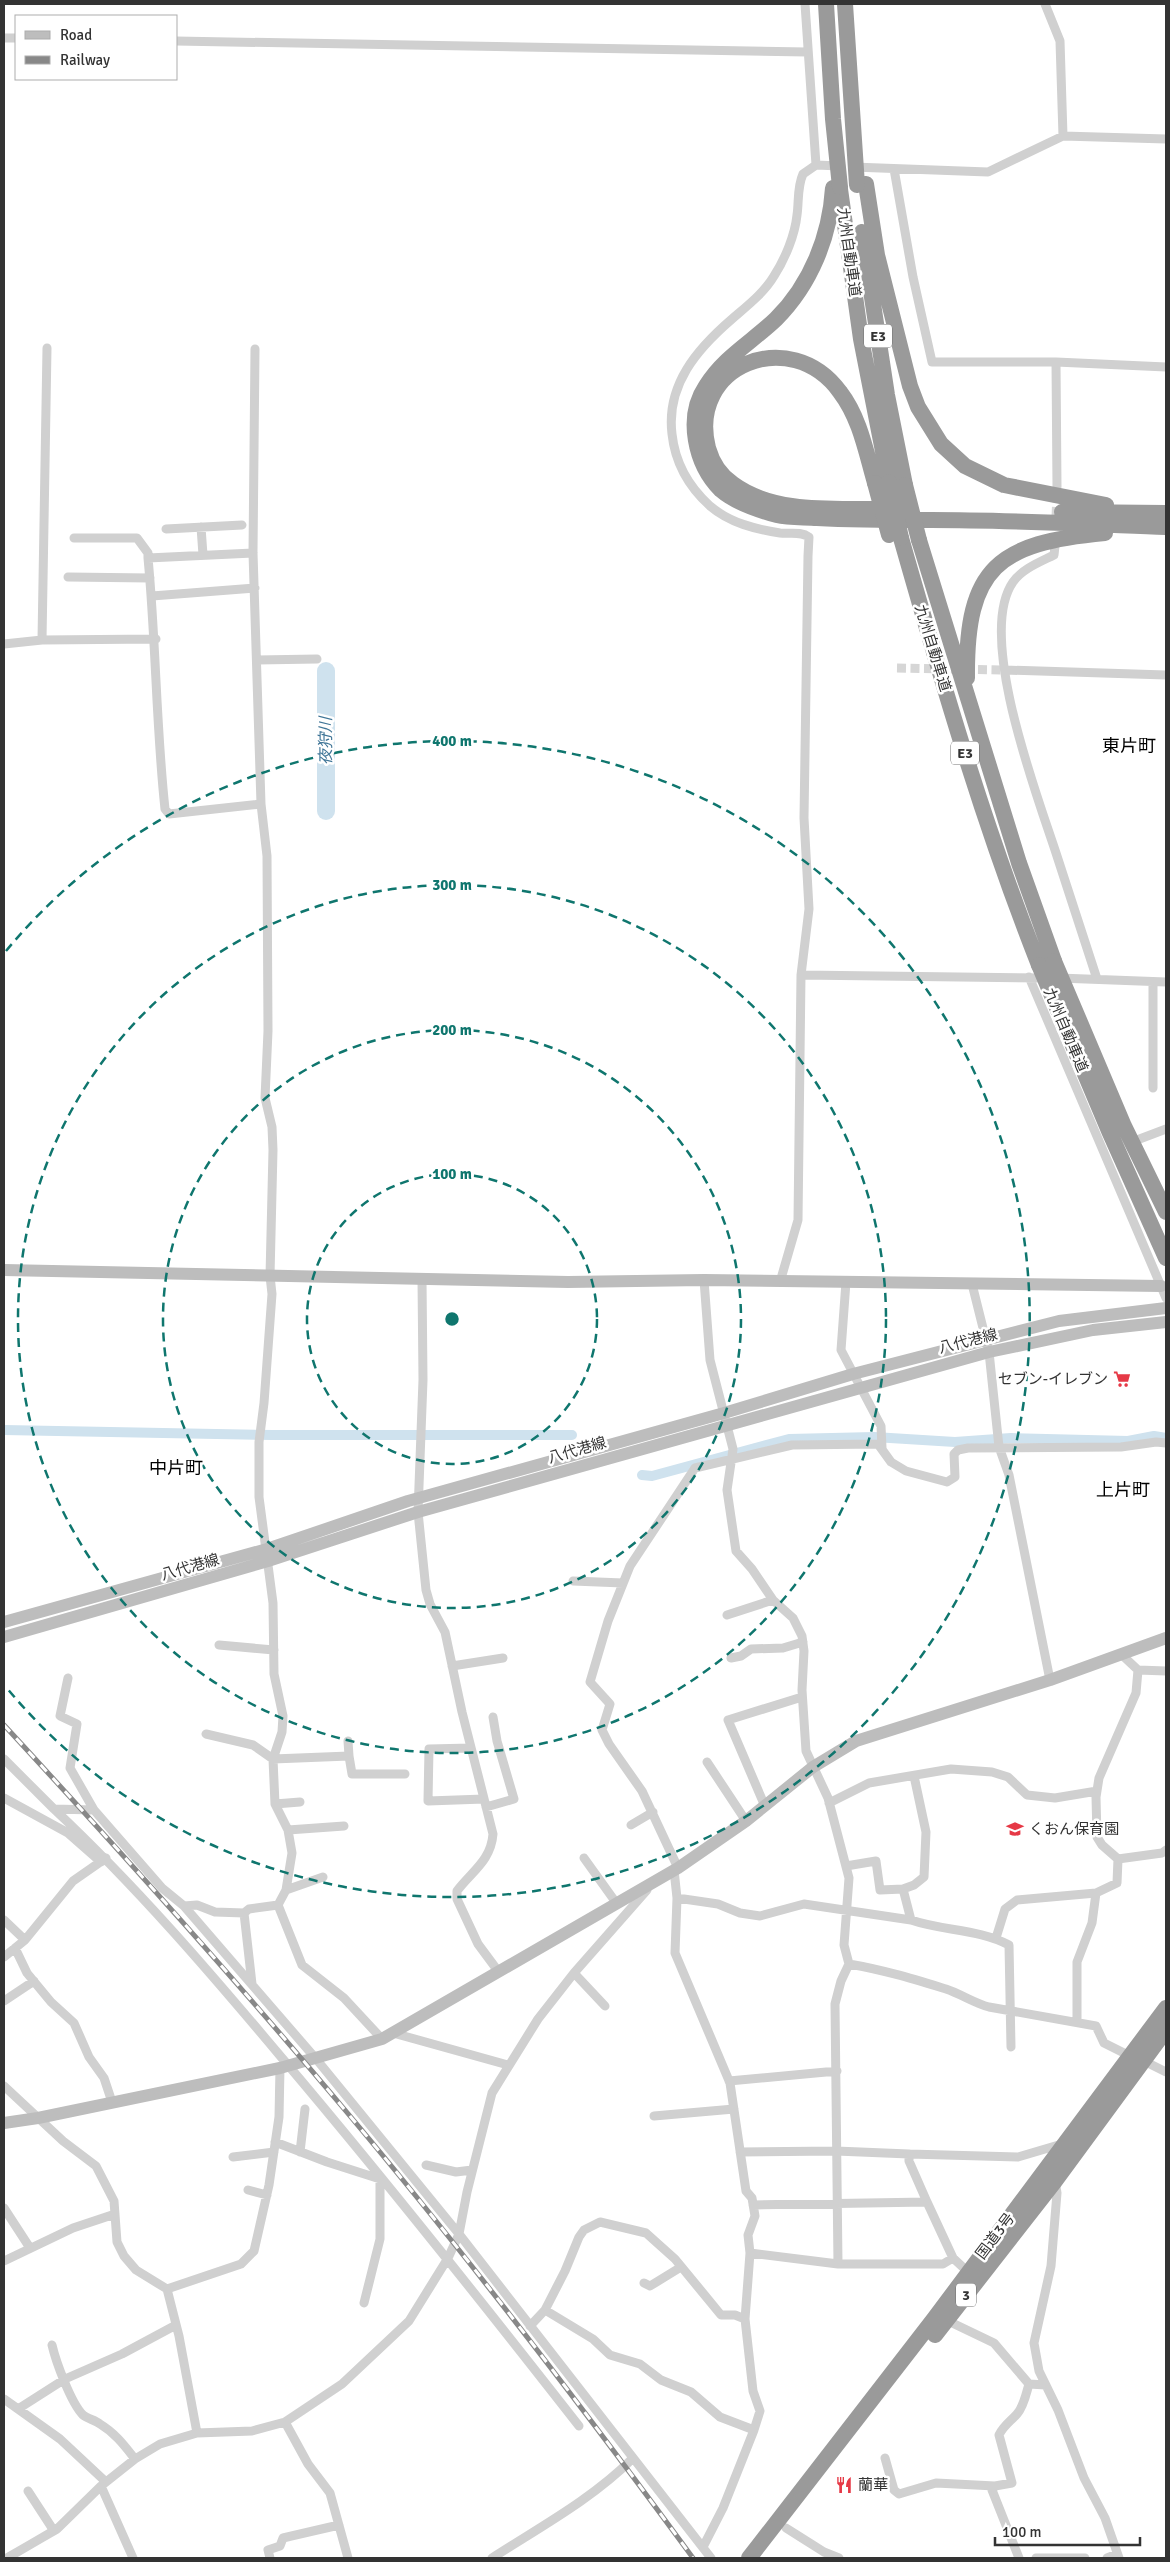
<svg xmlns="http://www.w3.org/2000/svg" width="1170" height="2562" font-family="Signika,'Noto Sans JP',sans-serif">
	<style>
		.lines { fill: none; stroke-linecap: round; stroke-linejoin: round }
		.canal { stroke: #cfe2ee; stroke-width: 10 }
		.river { stroke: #cfe2ee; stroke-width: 18 }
		.street-tunnel { stroke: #d6d6d6; stroke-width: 9; stroke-dasharray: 9 4.5; stroke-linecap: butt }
		.street { stroke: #d0d0d0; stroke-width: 9 }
		.secondary { stroke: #bdbdbd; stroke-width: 12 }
		.highway { stroke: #9a9a9a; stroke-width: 16 }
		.rail-casing { stroke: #888; stroke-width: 5 }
		.rail { stroke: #fff; stroke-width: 3; stroke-dasharray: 9; stroke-linecap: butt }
		.highway-bridge { stroke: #9a9a9a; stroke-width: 16 }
		.ring { fill: none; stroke: #0f766e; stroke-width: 2.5; stroke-dasharray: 9 6 }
		.labels { text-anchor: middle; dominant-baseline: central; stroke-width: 5; stroke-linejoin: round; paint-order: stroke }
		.shield { fill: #fff; stroke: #707070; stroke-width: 1 }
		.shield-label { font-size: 14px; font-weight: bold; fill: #333 }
		.street-label { font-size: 15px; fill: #333; stroke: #fff }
		.poi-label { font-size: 15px; fill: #333; stroke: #fff; text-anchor: start }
		.water-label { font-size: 16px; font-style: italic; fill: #3f7597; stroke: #fff }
		.quarter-label { font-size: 18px; fill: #000; stroke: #fff }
		.centre { fill: #0f766e; stroke: #fff; stroke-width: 2.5 }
		.ring-label { font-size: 15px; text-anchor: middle; font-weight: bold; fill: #0f766e; stroke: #fff; stroke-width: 5; stroke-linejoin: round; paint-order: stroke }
	</style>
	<rect width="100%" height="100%" fill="#fff"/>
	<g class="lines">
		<path class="canal" d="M4,1430L273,1435H572
			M642,1475L652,1476L789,1439L874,1437L955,1442L1011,1438L1128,1441L1154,1436L1166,1438"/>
		<path class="river" d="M326,811V671"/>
		<path class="street-tunnel" d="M1055,543L1057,492
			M897,668L1005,670"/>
		<path class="street" d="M805,4L816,165
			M1045,4L1060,41L1063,136
			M4,38H16
			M176,41L807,52
			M853,167L988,172L1063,136L1166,139
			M894,169L913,277L932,362H1056L1166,367
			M1056,362L1057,487
			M201,527L203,555
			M166,529L242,525
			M74,538H137L148,553V558
			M1055,546L1054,555C1040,562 1022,569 1013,582C976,635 1037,795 1056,853C1070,895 1083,937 1097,979
			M253,553L148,558C156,642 156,726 165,809L169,814L261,804
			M68,577L150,578
			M152,596L255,588
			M42,640L47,348
			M4,644L42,640L156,639
			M257,660L317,659
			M1005,670L1166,675
			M801,975L1046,978
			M1029,977L1166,1298
			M1059,978L1166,982
			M1153,1088V982
			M1129,1143L1166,1129
			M422,1279L423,1380L418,1512L426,1590L430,1604L445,1632L462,1712L493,1834C491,1861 471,1872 457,1891V1899L478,1944L498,1971
			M704,1280L710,1360L733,1449L727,1490L736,1551L752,1569L773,1600L793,1618L802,1636L804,1651L802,1690L806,1751L828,1798L849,1878L844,1945L849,1964C884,1970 913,1979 946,1989C961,1994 974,2003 989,2007L1096,2026L1104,2043L1130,2056
			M780,1282L798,1220L801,975L809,909L804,818L808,556L809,537C801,531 790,534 780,533C755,529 730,523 710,506C689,487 675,462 672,434C666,385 697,349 732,319C747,306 764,293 774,276C785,259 795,235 797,215C799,202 797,187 803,174L816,165L840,166
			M846,1282L841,1350L881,1426L882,1448
			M972,1284L989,1352L999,1447L1009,1475L1050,1680
			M573,1581L623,1583
			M727,1615L773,1600
			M219,1645L274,1650
			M1122,1655L1138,1670L1166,1671
			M731,1658L741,1656L751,1649L783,1648L803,1642
			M452,1666L503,1658
			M68,1678L60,1716L77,1724L70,1768L94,1810
			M206,1734L253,1745L273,1759L349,1756L348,1741
			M471,1748L429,1749L428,1801L484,1799
			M349,1756L352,1774H405
			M4,1759L54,1809L94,1810L162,1888L184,1906L317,2060L459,2234L711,2558
			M707,1762L746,1821
			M4,1798L68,1833L101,1862
			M829,1803L869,1783L951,1769L992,1772L1008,1777L1027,1795L1055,1798L1097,1791
			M275,1804L300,1802
			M764,1804L728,1720L802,1697
			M486,1807L514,1799L497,1741L493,1717
			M54,1809C136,1886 209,1971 282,2058C384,2178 482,2302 579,2426
			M631,1825L653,1812
			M288,1830L344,1826
			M584,1858L617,1904
			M1118,1859L1162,1853L1166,1850
			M846,1866L876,1861L880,1890L903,1889
			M678,1868L642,1791L609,1744L602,1730L610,1704L590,1682L608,1621L630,1566L695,1468L792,1445L878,1444L891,1462L906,1471L947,1482L955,1477L954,1454L958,1450L968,1448L1121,1447L1156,1442L1166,1443
			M674,1870L677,1898L675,1953L730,2083L746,2191L752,2198L755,2216L748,2235L750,2253L745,2319L753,2391L760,2411L754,2430
			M286,1890L323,1877
			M677,1898L718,1904L740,1913L760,1916L804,1904L911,1920C943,1931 979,1929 1009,1945L1011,2047
			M278,1905L302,1965L344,1998L382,2039
			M184,1906L197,1905L215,1912L244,1913L249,1909L278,1905L286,1890L292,1853L288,1830L275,1804L273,1759L282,1732L283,1716L274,1674L273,1603L259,1497V1442L264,1403L272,1294L270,1276L273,1150L272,1127L265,1098L268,1031L267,856L261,804L253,553L255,349
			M244,1913L252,1984
			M4,1920L25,1940
			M911,1920L903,1889L914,1885L924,1877L926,1832L914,1776
			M996,1938L1005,1909L1017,1900L1096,1893L1117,1883L1118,1859L1102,1845L1097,1837L1096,1797L1099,1778L1136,1693L1138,1670
			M15,1948L27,1973L51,2002L74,2023L89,2057L104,2078L112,2102
			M4,1957L25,1940L73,1881L106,1858
			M574,1973L605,2006
			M4,2001L34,1981
			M1077,2021V1962L1092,1923L1096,1893
			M393,2033L508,2065
			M1144,2061L1166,2072
			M729,2081L837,2071
			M4,2086L63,2141L96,2166L114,2201L117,2242L124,2256L136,2270L167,2289L179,2336L197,2433
			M654,2116L734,2109
			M275,2142L327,2162L380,2179V2239L364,2303
			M300,2152L305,2109
			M740,2152L836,2151L909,2154V2161L927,2202
			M909,2154L1018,2157L1062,2144
			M233,2157L274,2152
			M426,2165L456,2172L472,2170
			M1055,2181L1057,2193L1051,2266L1034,2343L1039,2371L1058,2410L1084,2478L1105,2518L1119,2558
			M248,2190L267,2195
			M753,2205L927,2202L953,2258
			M4,2208L30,2248
			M750,2253L838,2264H943L953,2258L968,2272
			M4,2261L73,2228L115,2214
			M838,2264L835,2004L841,1981L849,1964
			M644,2283L650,2286L681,2267
			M167,2289L241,2264L254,2251L269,2185L279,2117L280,2068
			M545,2310L565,2271L579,2237L584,2230L600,2222L646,2233L675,2259L721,2315H735L745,2319
			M946,2320L994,2343L1029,2384
			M530,2326L545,2310L593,2339L610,2355L640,2364L661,2380L691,2392L720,2417L754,2430L723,2508L703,2547
			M52,2345C56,2362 71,2403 83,2415C88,2419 95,2420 100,2424C115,2433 124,2445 135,2459
			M4,2399L60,2439L106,2482
			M18,2409L65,2379L122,2354L176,2325
			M285,2422L308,2464L330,2493L348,2558
			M885,2458L894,2490L899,2494L936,2483L995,2486
			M101,2486L133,2558
			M28,2491L54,2531
			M786,2528L824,2552L839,2558
			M7,2558L57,2529L101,2486L135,2459L160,2444L197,2433L252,2431L285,2422L342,2384L409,2321L448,2258L459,2234L467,2192L492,2093L538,2019L574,1973L647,1890
			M270,2558L268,2550L280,2546L283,2538L339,2525
			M492,2558C540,2527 592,2499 632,2459
			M1019,2558L992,2490L995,2486L1012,2483L999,2435C1004,2425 1010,2422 1017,2414C1024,2406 1026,2394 1029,2384L1046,2385
			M1036,2558H1085
			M1107,2558L1117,2554"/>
		<path class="secondary" d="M4,1270L568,1282L704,1280L1161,1286
			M4,1622L267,1549L408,1501L724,1413L853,1374L1059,1321L1166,1308
			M4,1637L268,1561L418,1512L989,1352L1093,1330L1166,1322
			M4,2123L38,2118L280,2068L382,2039L678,1868L746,1821L813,1767L856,1741L1050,1680L1166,1638"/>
		<path class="highway" d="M866,184L877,255L910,386L918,407L941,444L965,466L1004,485L1106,505
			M833,188C830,236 811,284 776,319C752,342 724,357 706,386C685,417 695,464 721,490C736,503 758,510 777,515C789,518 804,517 817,518C855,520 893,520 931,520C1009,520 1088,524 1166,527
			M840,189L861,339L889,482
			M862,232L887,395L905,485
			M875,483C866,452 860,418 840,392C791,324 687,365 708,448C712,462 721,476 733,484C775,515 838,508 887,509
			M1062,512L1166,513
			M901,538C942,682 984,826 1039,965
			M919,540L1019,863L1054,961
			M967,678C966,567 998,543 1105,533
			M935,2335L1055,2181L1166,2030
			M749,2558L934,2319L1166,2008"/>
		<g class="rail-casing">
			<path id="rail" d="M4,1725C122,1853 238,1982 350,2116C470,2259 583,2408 693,2558"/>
		</g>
		<use href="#rail" class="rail"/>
		<path class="highway-bridge" d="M826,4L833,119L840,187
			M845,4L857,185
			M889,482L901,538
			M875,483L889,535
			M905,485L919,540
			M1054,961L1124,1126L1166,1212
			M1039,965L1109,1131L1166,1258"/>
	</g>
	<g class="ring">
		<circle cx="452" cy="1319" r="145"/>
		<circle cx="452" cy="1319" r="289"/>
		<circle cx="452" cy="1319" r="434"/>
		<path d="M6 951A578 578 0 1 1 6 1687"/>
	</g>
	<defs>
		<g id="supermarket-bare" transform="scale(1.35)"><path d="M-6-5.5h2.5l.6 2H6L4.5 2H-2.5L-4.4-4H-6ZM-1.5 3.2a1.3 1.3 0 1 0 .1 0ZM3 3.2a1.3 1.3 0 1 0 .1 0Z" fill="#e63946" stroke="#fff" stroke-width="2.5" paint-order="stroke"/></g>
		<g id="school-bare" transform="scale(1.35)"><path d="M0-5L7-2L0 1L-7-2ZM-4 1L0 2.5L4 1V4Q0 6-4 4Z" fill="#e63946" stroke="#fff" stroke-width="2.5" paint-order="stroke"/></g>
		<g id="restaurant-bare" transform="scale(1.35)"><path d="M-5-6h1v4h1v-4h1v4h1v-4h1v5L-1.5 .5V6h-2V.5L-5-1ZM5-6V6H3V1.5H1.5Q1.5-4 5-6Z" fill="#e63946" stroke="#fff" stroke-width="2.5" paint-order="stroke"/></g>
	</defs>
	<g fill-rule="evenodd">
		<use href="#supermarket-bare" x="1122" y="1379"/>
		<use href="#school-bare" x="1015" y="1829"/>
		<use href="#restaurant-bare" x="844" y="2485"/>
	</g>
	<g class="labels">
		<g class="shield">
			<rect x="864" y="324.5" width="28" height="23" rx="4"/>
			<rect x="951" y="741.5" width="28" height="23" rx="4"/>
			<rect x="956" y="2283.5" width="20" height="23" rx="4"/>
		</g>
		<g class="shield-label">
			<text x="878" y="336">E3</text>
			<text x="965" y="753">E3</text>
			<text x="966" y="2295">3</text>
		</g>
		<g class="street-label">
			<text transform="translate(849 252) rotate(82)">九州自動車道</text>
			<text transform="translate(933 648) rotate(73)">九州自動車道</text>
			<text transform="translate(1066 1030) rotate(67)">九州自動車道</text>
			<text transform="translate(968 1341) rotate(-14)">八代港線</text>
			<text transform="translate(577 1450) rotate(-16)">八代港線</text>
			<text transform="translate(190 1567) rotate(-16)">八代港線</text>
			<text transform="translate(995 2236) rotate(-53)">国道3号</text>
		</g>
		<g class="poi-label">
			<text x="1108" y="1379" text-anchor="end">セブン-イレブン</text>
			<text x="1029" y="1829">くおん保育園</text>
			<text x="858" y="2485">蘭華</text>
		</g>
		<g class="water-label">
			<text transform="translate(326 741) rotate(-90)">夜狩川</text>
		</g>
		<g class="quarter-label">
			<text x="1129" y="746">東片町</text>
			<text x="176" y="1468">中片町</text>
			<text x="1123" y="1490">上片町</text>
		</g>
	</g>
	<circle cx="452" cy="1319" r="8" class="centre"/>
	<g class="ring-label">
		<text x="452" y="746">400 m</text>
		<text x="452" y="890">300 m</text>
		<text x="452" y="1035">200 m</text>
		<text x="452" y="1179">100 m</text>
	</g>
	<rect width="1170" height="2562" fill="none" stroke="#333333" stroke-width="10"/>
	<rect x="15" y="15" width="162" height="65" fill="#ffffff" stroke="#adadad"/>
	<rect x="25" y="31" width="25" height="8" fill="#bdbdbd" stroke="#adadad"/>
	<text x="60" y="40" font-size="15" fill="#333333">Road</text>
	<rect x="25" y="56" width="25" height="8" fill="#888888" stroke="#adadad"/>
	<text x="60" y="65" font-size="15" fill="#333333">Railway</text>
	<path d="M995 2537v8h145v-8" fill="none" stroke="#333333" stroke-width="2.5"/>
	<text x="1002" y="2537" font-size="15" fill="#333333" stroke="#ffffff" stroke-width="4" paint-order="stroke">100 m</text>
</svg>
